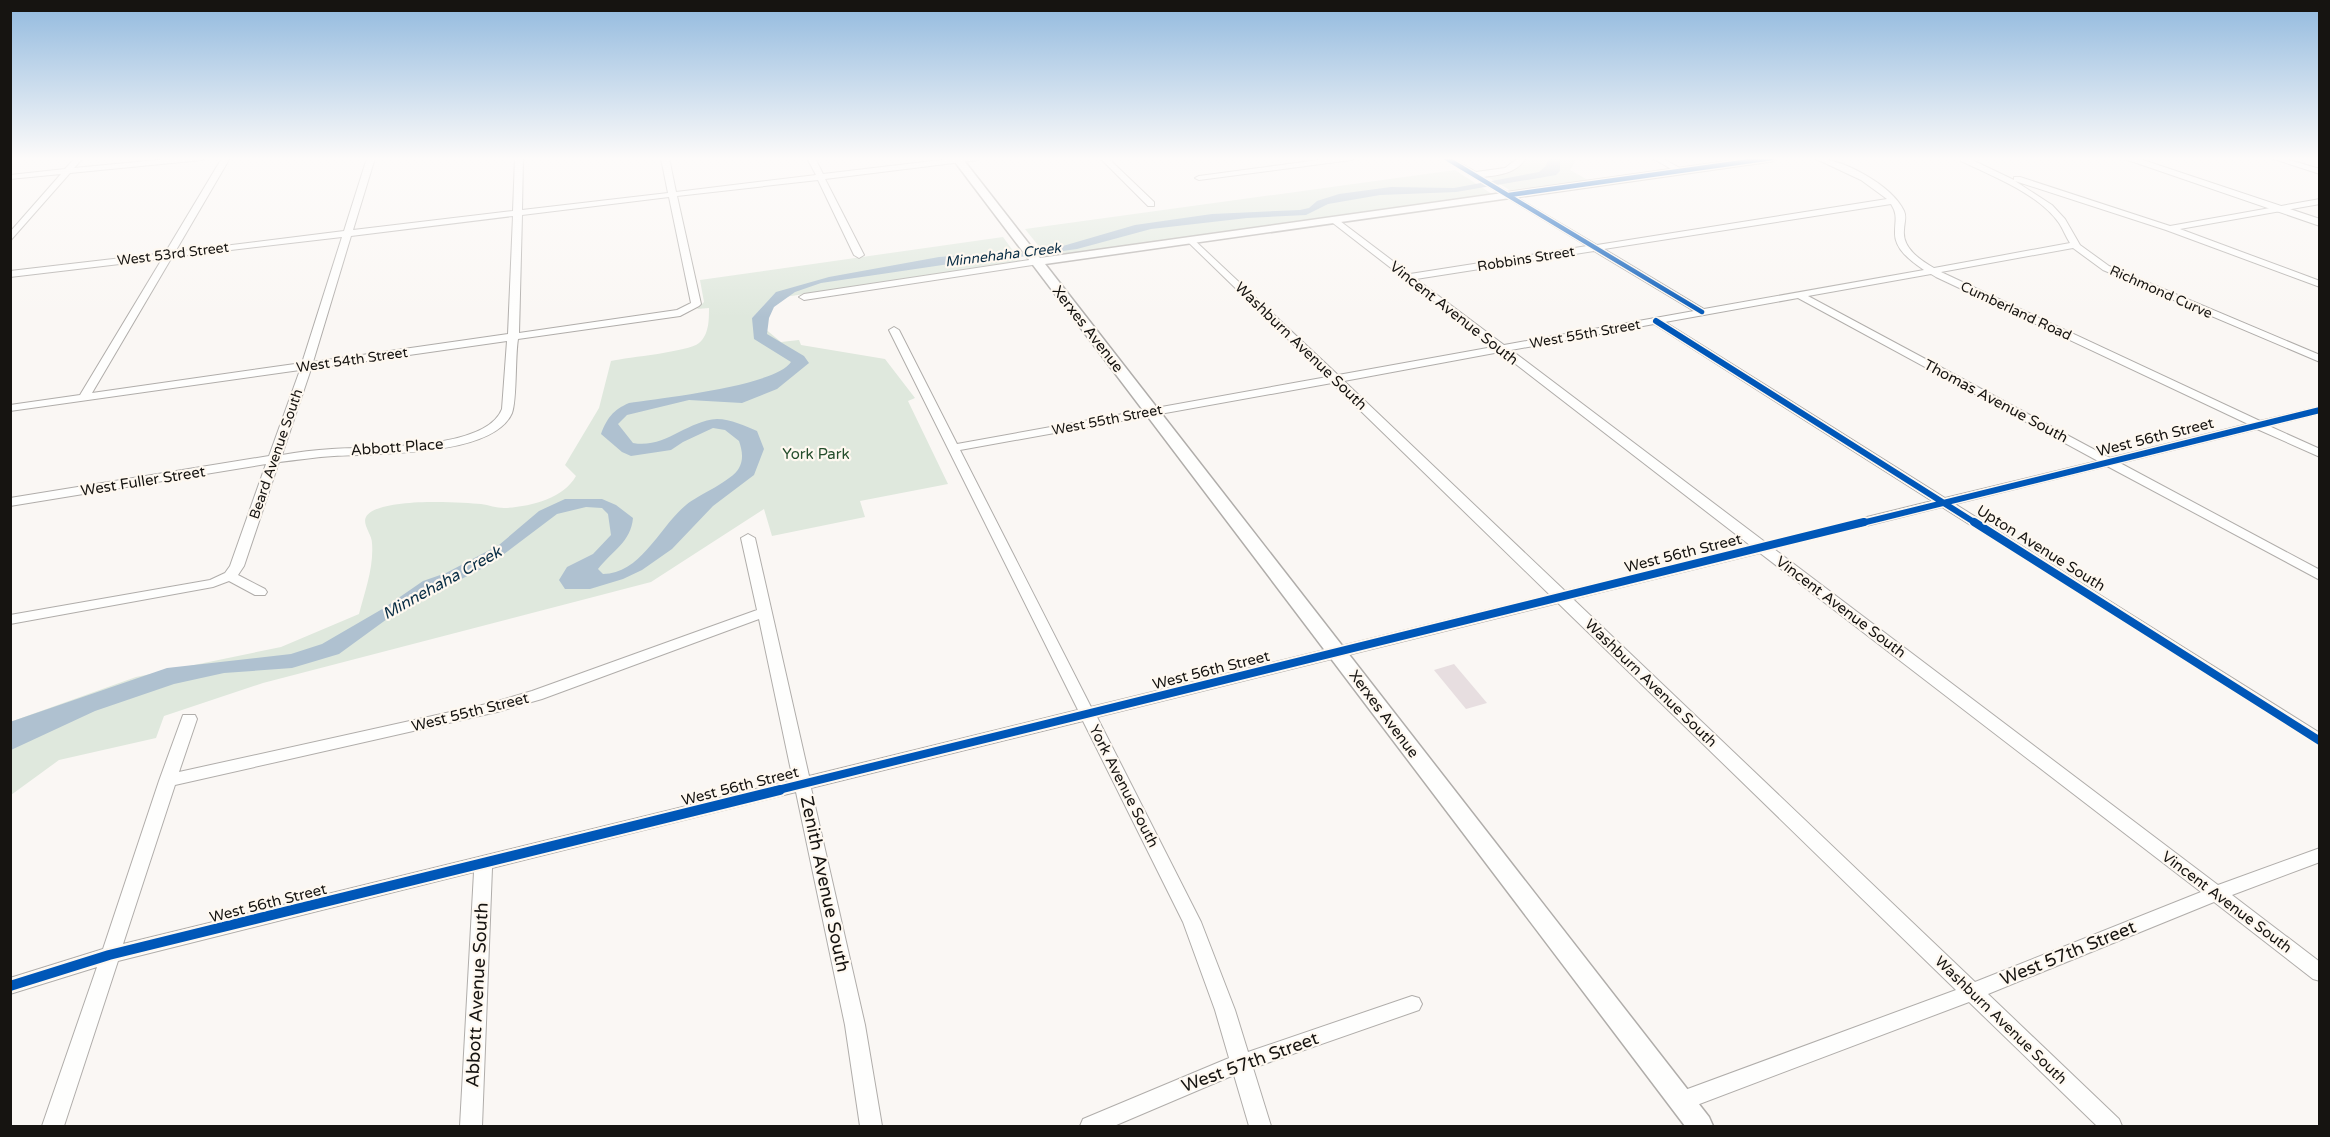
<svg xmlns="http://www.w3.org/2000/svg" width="2330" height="1137" font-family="'Varela Round',sans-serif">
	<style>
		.green { fill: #dfe8dd }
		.water { fill: #afc1d0 }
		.building { fill: #e7dee0 }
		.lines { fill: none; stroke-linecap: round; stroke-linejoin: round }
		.minor-casing { stroke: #b0adaa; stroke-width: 2 }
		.tertiary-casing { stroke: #b0adaa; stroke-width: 3 }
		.secondary-casing { stroke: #b0adaa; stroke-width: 2 }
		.minor { fill: #fefefd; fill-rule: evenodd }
		.tertiary { fill: #fefefd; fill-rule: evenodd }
		.secondary { fill: #fefefd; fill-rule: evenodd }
		.cycleway-far3-casing { stroke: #fef8f0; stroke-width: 7 }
		.cycleway-far2-casing { stroke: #fef8f0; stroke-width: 9 }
		.cycleway-far1-casing { stroke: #fef8f0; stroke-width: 12 }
		.cycleway-casing { stroke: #fef8f0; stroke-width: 14 }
		.cycleway-far3 { stroke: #0057b8; stroke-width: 4.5 }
		.cycleway-far2 { stroke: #0057b8; stroke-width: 6 }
		.cycleway-far1 { stroke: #0057b8; stroke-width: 8 }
		.cycleway { stroke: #0057b8; stroke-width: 10 }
		.labels { text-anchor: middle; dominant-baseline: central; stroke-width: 4.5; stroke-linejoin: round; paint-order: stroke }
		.far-street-label { font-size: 14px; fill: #161411; stroke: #fef8f0 }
		.far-water-label { font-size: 14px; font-style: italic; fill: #092d45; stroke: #fef8f0 }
		.street-label { font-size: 15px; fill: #161411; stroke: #fef8f0 }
		.park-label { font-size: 15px; fill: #244d2b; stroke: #fef8f0 }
		.water-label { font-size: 16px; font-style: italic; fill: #092d45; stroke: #fef8f0 }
		.near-street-label { font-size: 18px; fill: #161411; stroke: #fef8f0 }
	</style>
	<rect width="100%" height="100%" fill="#faf7f4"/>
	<path class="green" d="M1522,158H1577L1570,170L1588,180L1513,192L1486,176L1514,168Z
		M1455,170L1495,196L1049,259L1025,229Z
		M1003,237L1022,263L770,299L752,318L781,342L799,340L801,345L885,359L915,398L908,401L948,484L860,501L865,517L772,536L764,509L651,582L263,683L164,716L156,738L59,760L11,795L10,722L136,677L281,647L359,614C365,591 374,567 372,543C372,535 362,524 366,517C377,497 460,502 481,504C489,505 496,508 504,508C529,507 563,499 576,476L565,465L599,408L611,361C629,357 688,352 699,343C709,335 709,320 709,308L697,309L704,302L700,280Z"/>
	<path class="water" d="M1548,158H1560V171L1556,175L1456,192L1380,195L1328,204L1306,215L1247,218L1151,229L1077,249L1005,259L956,263L821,283L795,292L774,307L769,318L767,334L804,356L809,363L777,389L742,403L689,400L627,415L618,424L633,443C665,449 686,421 717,419C731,419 745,426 757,431L764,449L754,475L713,506L672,549L642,570L623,579L590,589H565L559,580L567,567L593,554L611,535L608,514L602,508L586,507L557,514L491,564L398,611L339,654L292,668L224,673L174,684L95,711L11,750L10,722L167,668L291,654L322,644L384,608L423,581L446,573L499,545L539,511L565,499H602L616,505L633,518C631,542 612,551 598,569L603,574C641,574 660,526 686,505C698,495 732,481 739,468C744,459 742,450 739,441L725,430L713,428L683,442L671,450L631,456L622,452L601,434C607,418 613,410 629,403C661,398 775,386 791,362L754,339L752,318L776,292L829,277L939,257L977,254L1004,255L1056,248L1135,225L1212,214L1300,210L1309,208L1317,201L1339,194L1391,187L1454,188L1539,172L1546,166Z"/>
	<path class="building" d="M1454,664L1487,703L1466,709L1434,670Z"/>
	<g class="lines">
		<g class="minor-casing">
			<path id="minor" d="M75,158H83L74,168L178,158H206L202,160L70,173L10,241V232L61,174L10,179V175L65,169Z
				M222,158H230L175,252L344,231L367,158H375L353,230L513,211L515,158H523L522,210L668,193L661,158H669L676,192L816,175L807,158H815L823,174L958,158H982L978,160L825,179L864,255L859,258L854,255L818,180L677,196L701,304L699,306L680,316L518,339C515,357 517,400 512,413C493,457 375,453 334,456C316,457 297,460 279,462L244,566L238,575L265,589L267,592L265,595H255L229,581L213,587L10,624V615L210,580L225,573L230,566L266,464L10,506V498L269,456L300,370L10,411V405L80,395L162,259L10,277V271L165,253ZM669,197L691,303L677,310L519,333L522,215ZM513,216L508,334L313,362L351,236ZM342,237L302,363L92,393L172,257ZM507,341L502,409C486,451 371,446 332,449C315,450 298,452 282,455L311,369Z
				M1100,158H1108L1154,202V206H1148Z
				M1333,158H1355L1351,160L1199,180L1195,178L1199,176Z
				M1442,158H1451L1476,172L1505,168L1518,158H1526C1516,174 1499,175 1482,177L1597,245L1887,199L1861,180L1814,158C1842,158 1892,185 1904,211C1907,218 1904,223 1904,230C1902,248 1920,260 1934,268L2070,243C2066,237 2063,229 2059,223C2039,194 1992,176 1961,161V158H1968L2014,180V177H2020L2170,226L2320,199V204L2180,229L2320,281V287L2166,230L2015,181L2052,205L2065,219L2080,245L2109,266L2320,355V362L2103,270L2073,248L1941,272L2260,421L2320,407V413L2269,426L2320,449V457L2257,429L2120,463L2320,570V580L2107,466L1955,504L2320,733V746L1942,507L1774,549L2218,885L2320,848V862L2232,895L2320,962V981L2313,979L2214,902L1988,994L2119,1119L2122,1126H2097L1969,1002L1681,1111L1674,1108L1670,1101L1674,1094L1956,990L1558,603L1097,717L1201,922L1235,1010L1248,1052L1412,996L1419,998L1422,1004L1419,1010L1253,1068L1271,1126H1249L1234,1075L1114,1126H1080L1083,1119L1229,1058L1215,1010L1183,922L1083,721L811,788L865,1025L882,1126H860L845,1025L796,792L492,868L482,1126H460L474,872L118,961L64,1126H42L97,967L10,994V978L103,949L159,781L183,715H195L197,719L179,772L491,703L532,691L757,610L741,538L748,534L755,538L809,776L1078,710L889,330L894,327L899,330L957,444L1327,377L1188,242L1187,240L1191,237L1338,375L1493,347L1329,220L1336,218L1410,274L1587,246ZM1891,204C1898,215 1895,220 1895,232C1894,249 1911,261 1924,270L1704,309L1604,249ZM1594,251L1694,311L1504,345L1416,279ZM1931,274L1936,277L2248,424L2110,458L1808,296ZM1798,298L2098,461L1945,498L1665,322ZM1654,324L1932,501L1765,542L1511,350ZM1500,352L1751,546L1565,591L1344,381ZM1332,383L1550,595L1091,707L960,450ZM1760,553L2201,892L1975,982L1573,599ZM759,619L793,780L123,944L175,785L497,712L542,699Z
				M1652,158H1662L1685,171L1678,173Z
				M2271,158H2283L2320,169V174Z
				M1036,259L1039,260V264L804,300L799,297L804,294Z"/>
		</g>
		<g class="tertiary-casing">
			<path id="tertiary" d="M952,158H962L1040,258L1752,158H1777L1772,161L1045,264L1709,1117L1713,1126H1685Z"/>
		</g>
		<g class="secondary-casing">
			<path id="secondary" d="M2122,158H2137L2320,219V226Z"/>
		</g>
		<use href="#minor" class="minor"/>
		<use href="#tertiary" class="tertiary"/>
		<use href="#secondary" class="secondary"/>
		<g class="cycleway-far3-casing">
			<path id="cycleway-far3" d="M1446,158L1702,312
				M1509,195L1772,158"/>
		</g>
		<g class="cycleway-far2-casing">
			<path id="cycleway-far2" d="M1656,321L1977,524
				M1858,524L2320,410"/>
		</g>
		<g class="cycleway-far1-casing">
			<path id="cycleway-far1" d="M1974,522L2320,741
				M774,791L1864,522"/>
		</g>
		<g class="cycleway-casing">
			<path id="cycleway" d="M10,986L109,955L780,790"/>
		</g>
		<use href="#cycleway-far3" class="cycleway-far3"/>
		<use href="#cycleway-far2" class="cycleway-far2"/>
		<use href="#cycleway-far1" class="cycleway-far1"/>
		<use href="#cycleway" class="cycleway"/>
	</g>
	<linearGradient id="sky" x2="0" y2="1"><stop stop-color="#91b9de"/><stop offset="0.5" stop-color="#fdfbfa"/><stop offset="1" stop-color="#fdfbfa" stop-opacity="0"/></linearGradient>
	<rect width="2330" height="317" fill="url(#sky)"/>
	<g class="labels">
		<g class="far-street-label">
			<text transform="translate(173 254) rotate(-7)">West 53rd Street</text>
			<text transform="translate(1526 259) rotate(-9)">Robbins Street</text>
			<text transform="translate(2161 292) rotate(24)">Richmond Curve</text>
			<text transform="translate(2016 311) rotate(25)">Cumberland Road</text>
			<text transform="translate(1585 334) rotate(-10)">West 55th Street</text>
			<text transform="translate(352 360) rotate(-8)">West 54th Street</text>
			<text transform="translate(1107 420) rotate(-11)">West 55th Street</text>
			<text transform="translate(276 454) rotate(-71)">Beard Avenue South</text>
		</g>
		<g class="far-water-label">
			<text transform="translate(1003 255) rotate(-7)">Minnehaha Creek</text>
		</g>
		<g class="street-label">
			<text transform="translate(1454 313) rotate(38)">Vincent Avenue South</text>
			<text transform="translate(1088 329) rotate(52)">Xerxes Avenue</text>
			<text transform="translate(1301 346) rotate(44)">Washburn Avenue South</text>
			<text transform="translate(1996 401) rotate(28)">Thomas Avenue South</text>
			<text transform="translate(2155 437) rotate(-14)">West 56th Street</text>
			<text transform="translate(397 447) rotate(-4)">Abbott Place</text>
			<text transform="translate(143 481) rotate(-9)">West Fuller Street</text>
			<text transform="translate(2041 548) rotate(32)">Upton Avenue South</text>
			<text transform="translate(1683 553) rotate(-14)">West 56th Street</text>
			<text transform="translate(1841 607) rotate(37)">Vincent Avenue South</text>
			<text transform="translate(1211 670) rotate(-14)">West 56th Street</text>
			<text transform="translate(1651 683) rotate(44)">Washburn Avenue South</text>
			<text transform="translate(470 712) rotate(-14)">West 55th Street</text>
			<text transform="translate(1384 714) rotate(53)">Xerxes Avenue</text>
			<text transform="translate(740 786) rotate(-14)">West 56th Street</text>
			<text transform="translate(1124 786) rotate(63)">York Avenue South</text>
			<text transform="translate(2227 902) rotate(37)">Vincent Avenue South</text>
			<text transform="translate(268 903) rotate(-14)">West 56th Street</text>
			<text transform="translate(2001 1020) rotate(44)">Washburn Avenue South</text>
		</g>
		<g class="park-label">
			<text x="816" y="454">York Park</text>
		</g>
		<g class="water-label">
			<text transform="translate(442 583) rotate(-29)">Minnehaha Creek</text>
		</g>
		<g class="near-street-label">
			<text transform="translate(825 884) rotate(78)">Zenith Avenue South</text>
			<text transform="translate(2068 953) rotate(-22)">West 57th Street</text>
			<text transform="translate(477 995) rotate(-87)">Abbott Avenue South</text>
			<text transform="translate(1250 1062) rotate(-20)">West 57th Street</text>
		</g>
	</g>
	<rect width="2330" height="1137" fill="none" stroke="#161411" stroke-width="24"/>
</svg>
